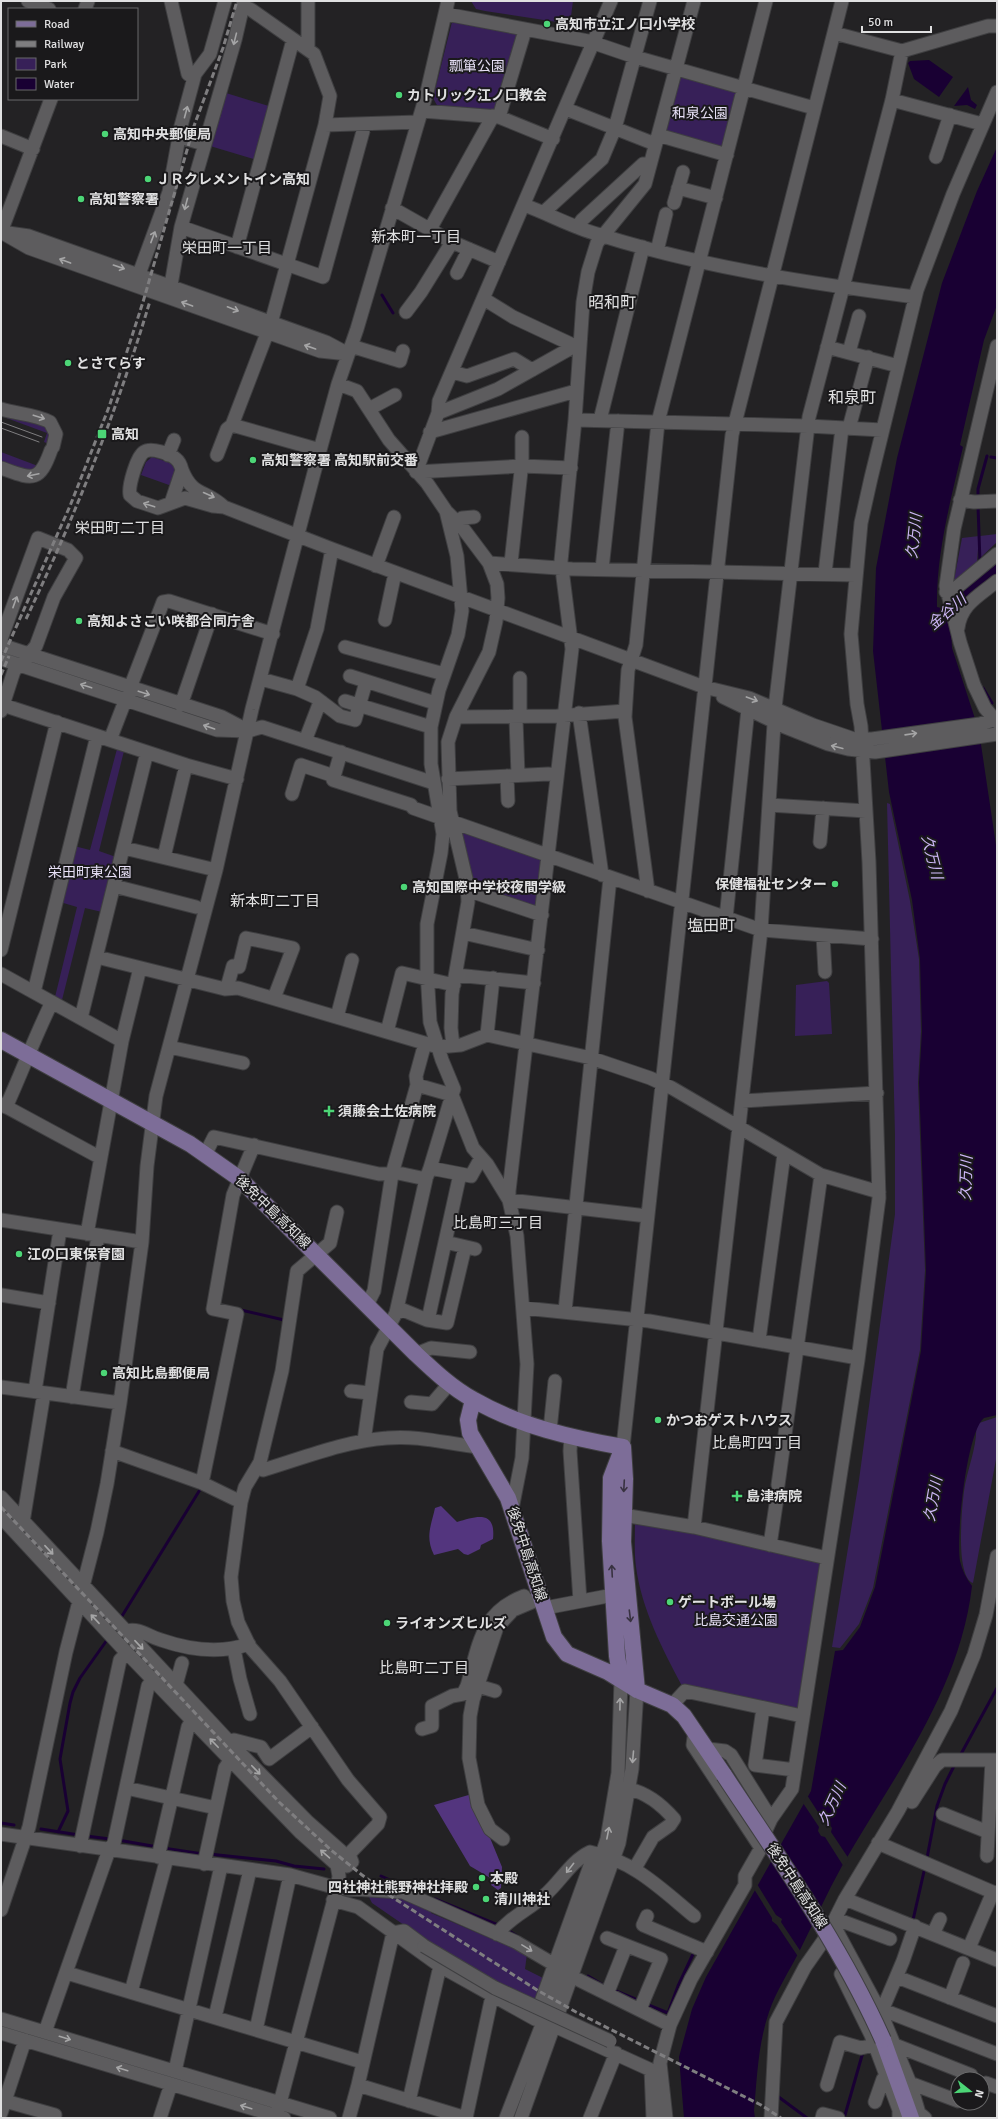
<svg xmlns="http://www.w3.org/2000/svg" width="998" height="2119" font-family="Signika,'Noto Sans JP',sans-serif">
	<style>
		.green { fill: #372058 }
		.forest { fill: #53357e }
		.water { fill: #190033 }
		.pier { fill: #232224 }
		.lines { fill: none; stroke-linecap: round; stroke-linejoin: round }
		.stream { stroke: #190033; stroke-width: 3 }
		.minor-casing { stroke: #3f3f41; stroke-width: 15 }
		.major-casing { stroke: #3f3f41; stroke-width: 18 }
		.minor { stroke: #5d5c5e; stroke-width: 13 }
		.major { stroke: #7d6d98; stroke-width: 16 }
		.tram { stroke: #7f7e80; stroke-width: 1 }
		.rail { stroke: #7f7e80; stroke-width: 3; stroke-dasharray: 6 3; stroke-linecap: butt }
		.minor-bridge-casing { stroke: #3f3f41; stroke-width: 15; stroke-linecap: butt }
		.major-bridge-casing { stroke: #3f3f41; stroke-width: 18; stroke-linecap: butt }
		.minor-bridge { stroke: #5d5c5e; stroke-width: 13 }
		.major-bridge { stroke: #7d6d98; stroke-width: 16 }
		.oneway { stroke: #a5a5a6 }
		.oneway2 { stroke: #383240 }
		.poi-dot { fill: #4cd676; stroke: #1a191b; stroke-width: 1.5 }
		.labels { text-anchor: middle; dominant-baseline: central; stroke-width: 4; stroke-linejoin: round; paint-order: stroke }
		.poi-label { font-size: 14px; font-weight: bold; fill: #e0e0e1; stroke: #1a191b; text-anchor: start }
		.park-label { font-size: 14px; fill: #e6dff5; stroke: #1a191b }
		.street-label { font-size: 14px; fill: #e0e0e1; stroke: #1a191b }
		.neighbourhood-label { font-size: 15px; fill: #e0e0e1; stroke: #1a191b }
		.water-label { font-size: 15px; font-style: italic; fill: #cdb7f6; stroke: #1a191b }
		.quarter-label { font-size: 16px; fill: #e0e0e1; stroke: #1a191b }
	</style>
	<rect width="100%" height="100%" fill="#232224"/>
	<path class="green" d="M471,1H573L570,24L485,11L476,9Z
		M452,22L521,35L499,111L438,107L433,98Z
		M682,76L735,90L738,95L724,149L663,132L677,78Z
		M226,93L272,107L257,160L210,146Z
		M1,413C11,416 45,421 49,431C50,435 49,440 49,444L44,442L47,433L1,416Z
		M1,452L38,466L32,472L1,463Z
		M152,457L174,464L178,470L172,484L169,485L141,475L146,462Z
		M997,534V542L979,559L980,536Z
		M979,536L977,562L958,581L954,580L962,538Z
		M117,749L124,751L99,851L116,857L102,912L85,908L62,1000L55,997L77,907L60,902L74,846L90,850Z
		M887,803L890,804L910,901L919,959L921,1031L918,1083L925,1270L920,1350L873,1588L859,1624L840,1648L832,1647L859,1480L895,1214V1135Z
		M462,831L539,858L543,864L538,909L471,886L459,834Z
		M827,981L829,983L832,1034L795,1036L796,985Z
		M997,1417V1454L973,1583C955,1577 962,1507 964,1491C967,1469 978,1446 976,1424Z
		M635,1521L822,1562L798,1712L682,1686C662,1648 642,1610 636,1567C634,1552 635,1536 635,1521Z
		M372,1894L395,1895L431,1910V1913L527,1954L525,1969L545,1979L535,2002C477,1976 424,1939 372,1903L369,1897Z"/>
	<path class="forest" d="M441,1506L457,1522C477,1516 496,1510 493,1539L481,1545L480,1549L468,1555L464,1554L458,1549L434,1555C425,1537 431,1526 435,1508Z
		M472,1794L502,1867L501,1888L498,1890L491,1885L492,1879L470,1866L434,1805Z"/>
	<path class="water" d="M929,60L953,77L939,97L914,79L908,63L910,61Z
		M968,87L971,100L977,105L975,109L967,105L954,106Z
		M997,147V305L984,340L960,445L963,447C951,499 936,553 937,607L945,609L953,598L997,561V576L951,631L952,648L979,731L997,852V1415L984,1418C966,1433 956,1537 960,1561C962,1570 966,1578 972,1586C960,1691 893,1777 842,1866C827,1893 814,1922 800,1950C790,1970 776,1991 769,2012C758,2044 757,2078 754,2111L755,2118H684L679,2057L692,2009L706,1977L811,1791L835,1651L843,1650L860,1627L875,1587L921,1351L926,1271L919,1082L922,1031L920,959L912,900L889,792L873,651L876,568L897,458L942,283L977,191Z"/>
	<path class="pier" d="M807,1795L825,1823L829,1824L832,1828L831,1832L849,1859L844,1867L825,1837L821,1836L818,1831L819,1827L803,1803Z
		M757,1884L776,1915L782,1919L781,1922L801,1952L799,1958L777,1925L772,1921V1918L754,1889Z"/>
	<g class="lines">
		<path class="stream" d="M382,295L393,313
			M991,457L997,458
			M978,498V489L987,456
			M978,506L980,562
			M983,688L992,703
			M241,1310L284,1320
			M122,1616L201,1488
			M961,1754L997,1688
			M1,1823L14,1825
			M41,1829L79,1835
			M58,1832L68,1811L60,1759L70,1703L73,1692L80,1678L107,1640
			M86,1836L110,1839
			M118,1840L158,1847
			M163,1848L203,1854
			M209,1854L276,1861L294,1866L324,1869
			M927,1858L937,1806L945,1784L955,1764
			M381,1876L406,1887
			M435,1899L498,1925
			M913,1920L925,1867
			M506,1929L517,1936
			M588,1976L603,1985
			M616,1991L640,2001
			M646,2004L668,2013L678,1986L694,1952
			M776,2095L807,2118
			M845,2115L863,2052"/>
		<g class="minor-casing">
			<path id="minor" d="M28,1L49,9
				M171,1L188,74L194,78
				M242,7L250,9L314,54L330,96L325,125L271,323L232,425L320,450
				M85,9L88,1
				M446,14L588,41L635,57L814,108
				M834,33L902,51L988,26H997
				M308,49V1
				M892,100L982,124
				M566,109L655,144
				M422,111L499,117L553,139
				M499,117L523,37
				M325,125L418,122
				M658,135L727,155
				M1,136L33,149
				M180,137L204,144
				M936,157L950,115
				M678,188L716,198
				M674,203L683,172
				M524,205C549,214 572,227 597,234C700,267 808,283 915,297
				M392,208L452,242L499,262
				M544,212L602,159L615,128L650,1
				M181,227L235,40L244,1
				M577,227L582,220L643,164L650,163
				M430,229L493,116
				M1,232L29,248L320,351L348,354
				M1,232L51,99
				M8,233L29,236L326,342L341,350
				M237,247L293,40
				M657,251L666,214
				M457,273L469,249
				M139,274L169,192L181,126L195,74L210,54L225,1
				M171,285L181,227L323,277L365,124
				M484,299L513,317L575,346
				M406,312L421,292L452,242
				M351,346L400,361L403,351
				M997,346L954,529L946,586L960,642L974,685L985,708L997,722
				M827,347L898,366
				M849,352L859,316
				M452,372L467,376L514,359L532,370
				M338,384L357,391L389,440L427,483L446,511L462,527L489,563L497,584L498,598L496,621L489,652L456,717L448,742L450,811L467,883L468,902L452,994L451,1028L453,1046
				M1,409C17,414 35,414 50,422L56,434L53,447
				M369,409L395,395
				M438,413L498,389L580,343
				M575,420L808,426L882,430
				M600,420L643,247
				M849,428L868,357
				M430,432L576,391
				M168,455L174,440
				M217,455L227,429L232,425
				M1,468C32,479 39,484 51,450
				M416,472L438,413L439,401L611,1
				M416,472L522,466L571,468
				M960,500L974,502L997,501
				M171,503L182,470C181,466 180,462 176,459C171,454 151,447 144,452C137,456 128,486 130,495L137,501L158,508L185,498L213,506L224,507C205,489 193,497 182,470
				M224,507L332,549L704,687L749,698L813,725L854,739H872L980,724L997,719
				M446,511L457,556L462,611L458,635L439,690L431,727V764L443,834L441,853L427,924V971L430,1022L442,1060L454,1089L452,1095L473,1148L487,1164L509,1200
				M457,522L462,518L474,517
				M489,563L572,569L856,575
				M511,563L522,462V437
				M376,566L394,517
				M602,569L618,421
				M825,573L842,428
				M946,592L956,588L997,554
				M385,620L395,573
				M958,628C961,604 979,596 997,581
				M1,639L38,538L68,550L76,558L54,597L36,646L14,671L1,711
				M1,645L222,717L243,728
				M345,647L444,674
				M1,659L217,730L248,731L262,727L434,783
				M350,676L435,703
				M261,679L297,689L317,629L332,549
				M297,689L315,697L340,716L355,720L366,682
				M723,697L785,727L828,744L848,749L875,752L997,734
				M345,701L431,727
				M3,705L186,765L164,857
				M181,705L212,614
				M579,713L602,875
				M456,717L557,716L625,711
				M110,740L163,602L169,601L273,634
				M305,741L318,707L322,702
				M341,752L333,780L411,805L413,808L761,930L872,939
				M186,765L237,779
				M518,775L516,719L520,711V678
				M507,776L508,801
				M448,779L548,774L557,775
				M292,794L301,765L334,776
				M769,805L866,811
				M820,842L823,808
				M124,848L216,870
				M114,886L196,907
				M467,890L542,915
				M648,891L625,717L628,670L636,645L658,422L766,1
				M726,918L748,709
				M463,933L538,950
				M823,935L825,972
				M1,950L57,722
				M97,957L225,989L238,988L438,1047L461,1045L487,1035L591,1058L650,1078L672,1088L821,1175L879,1192
				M1,974L122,1041L140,968
				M456,975L534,983
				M231,988L228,984L233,966L239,967L246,938L293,948L274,998
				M34,992L97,736
				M337,1017L352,960
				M81,1018L147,752
				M387,1032L402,973L454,985
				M487,1035L493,978
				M169,1047L243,1063
				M417,1085L452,1095L430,1168
				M742,1101L877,1093
				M1,1104L99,1157
				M6,1107C22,1072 35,1036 52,1002
				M206,1153L214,1137L379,1174L398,1173L426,1179L396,1313L377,1349L364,1441
				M427,1176L430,1168L471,1176L481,1158
				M509,1200L647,1216
				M337,1212L330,1243L297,1271L282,1371L260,1462L245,1487L241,1502L231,1577L233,1601L238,1622L250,1647L280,1681L348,1780L380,1817L378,1824L349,1854L352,1862L347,1866
				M1,1220L142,1242
				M87,1234L122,1041
				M445,1242L475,1249
				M1,1295L49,1303
				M367,1305L374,1291L392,1174L417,1085L416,1076L425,1043
				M524,1308L649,1321L858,1358
				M565,1311L610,878
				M396,1313L403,1310L427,1320L447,1323L465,1247
				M428,1320L460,1174
				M759,1340L784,1154
				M416,1354L431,1348L470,1352
				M1,1387L120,1403
				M35,1391L60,1230
				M351,1391L369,1393
				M72,1397L98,1236
				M411,1402L432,1404L450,1383
				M550,1430L555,1381
				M571,1436L570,1451L580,1601
				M623,1447L732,435L842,1
				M112,1451L202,1483L241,1502
				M258,1467L263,1470C303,1458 345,1441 387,1438C419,1435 448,1444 478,1447
				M202,1483L237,1314L213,1309L233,1195L254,1145
				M778,1485L821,1175
				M1,1497L237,1750L307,1821L341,1851L347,1866
				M512,1509L522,1458L527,1364L517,1236L509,1200V1191L572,649L561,561L575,420L583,302L588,272L597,243L645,184L694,1
				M623,1515L694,1527L827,1558
				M1,1517L127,1653L301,1833L337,1865L339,1876L337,1888L276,2118
				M23,1522L44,1393
				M694,1527L761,930L775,708L809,417L892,100L902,51
				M770,1545L778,1491
				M545,1608L613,1595
				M126,1631C141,1628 147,1636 161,1640C190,1650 220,1654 249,1644
				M234,1649L240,1679L250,1714
				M176,1685L182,1663
				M478,1686L495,1691
				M672,1705L685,1691L802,1716
				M763,1708L755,1765L795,1770
				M422,1729L432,1726V1706L452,1696L463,1694L467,1686C479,1646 480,1613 524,1596
				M695,1730L693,1745L761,1848
				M231,1743L234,1740L261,1747L269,1759L312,1727
				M708,1749L725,1751L731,1755L771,1819
				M126,1788L216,1808
				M629,1789C647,1793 662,1805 674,1819L670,1825L653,1837L635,1868
				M912,1802L935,1766L942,1760H997
				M943,1814L988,1832
				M1,1834L290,1875L337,1888L403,1892L516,1942L555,1965
				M503,1839L490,1829L478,1805L469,1758L470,1716L473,1700L497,1627L513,1610L532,1602L540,1594
				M878,1843L997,1894
				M80,1846L120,1660L127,1653
				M987,1856L992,1760
				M158,1857L188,1727L192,1720
				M204,1864L225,1768L235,1753
				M845,1899L997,1960
				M333,1900L358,1907L440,1966L535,2019
				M1,1910L29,1827L66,1652L97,1532L107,1484L120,1403L142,1242L147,1166L156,1096L216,870L252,709L320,450L338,384L357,329L427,92L448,1
				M647,1916L643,1925L707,1952
				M836,1919L890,1939
				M833,1924L881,2013
				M915,1926L903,1961L881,2013L910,2083L919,2113L925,2118
				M497,1934C510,1917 530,1909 545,1895C561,1881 571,1861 590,1852C634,1861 660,1888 694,1916
				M933,1934L940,1919
				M607,1938L661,1959L640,2009
				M424,1946L404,1931L393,1933L358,2085L466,2118L492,1996
				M969,1948L993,1892
				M67,1973L362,2062
				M841,1974L871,2035L899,2110V2118
				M897,1977L997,2016
				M579,1980L670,2025
				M131,1992L167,1858
				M607,1994L626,1946
				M950,1998L963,1963
				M883,2010L997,2054
				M215,2017L250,1870
				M1,2019L330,2118
				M535,2019L591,1863L593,1862
				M561,2029L651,2070L653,2118
				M256,2030L290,1875
				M45,2032L109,1850L114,1843L148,1686L153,1680
				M1,2033L284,2118
				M895,2045L971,2075
				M175,2071L221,1866
				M910,2083L958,2101
				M986,2083L997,2087
				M827,2085L840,2042L861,2048L874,2045
				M5,2101L55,2115L54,2118
				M409,2101L440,1966
				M875,2102L883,2079L887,2075
				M1,2113L25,2040
				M160,2118L171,2084
				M349,2118L358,2085
				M506,2118L567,1960L607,1839L618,1773L621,1680
				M521,2118L619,1843L632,1769L637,1690
				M590,2118L616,2053
				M666,2118L660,2063L670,2025L691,1979L745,1885V1876L761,1848L765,1832L771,1819L792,1789L858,1360L879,1198L869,862L861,726L857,704L851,634L861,523L871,478L917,290L953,194L997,92
				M771,2118L776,2022L805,1967L826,1937L845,1899L898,1811L951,1711L974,1655L986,1615L997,1556
				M822,2118L823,2114L838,2118"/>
		</g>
		<g class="major-casing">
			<path id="major" d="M1,1040L190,1144L240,1179L416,1354C434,1371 452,1388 474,1400C519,1426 572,1438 623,1447
				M473,1400L468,1420L470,1433L508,1498L554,1637L567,1654L608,1672L637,1690L672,1705L684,1716L724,1775
				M623,1447L625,1479L623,1542L637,1690
				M621,1680L617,1656L610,1541L611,1478L621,1452
				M883,2040L911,2118"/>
		</g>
		<use href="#minor" class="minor"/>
		<use href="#major" class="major"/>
		<path class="tram" d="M1,422L42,437
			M1,428L39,442"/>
		<path class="rail" d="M26,619C75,516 117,411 150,301
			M1,661L70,506L109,407L143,302L194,126L223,48L237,1
			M1,675L9,656
			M1,1507L279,1802L331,1850L362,1875L392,1897L537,1990L576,2012L761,2105L781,2118"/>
		<g class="minor-bridge-casing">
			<path id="minor-bridge" d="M424,1946L495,1988L610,2041"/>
		</g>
		<g class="major-bridge-casing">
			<path id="major-bridge" d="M724,1775C781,1861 841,1946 883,2040"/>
		</g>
		<use href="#minor-bridge" class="minor-bridge"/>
		<use href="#major-bridge" class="major-bridge"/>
	</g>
	<defs><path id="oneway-shaft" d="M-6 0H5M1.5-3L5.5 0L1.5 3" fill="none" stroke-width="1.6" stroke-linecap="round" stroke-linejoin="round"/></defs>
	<g class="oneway">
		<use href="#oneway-shaft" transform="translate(235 39) rotate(104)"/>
		<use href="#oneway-shaft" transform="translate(186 112) rotate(-75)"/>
		<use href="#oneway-shaft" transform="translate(186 204) rotate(105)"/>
		<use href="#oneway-shaft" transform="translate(153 237) rotate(-69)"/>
		<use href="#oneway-shaft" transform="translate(65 261) rotate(-160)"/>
		<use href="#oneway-shaft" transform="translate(119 267) rotate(19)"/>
		<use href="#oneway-shaft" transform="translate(187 304) rotate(-160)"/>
		<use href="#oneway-shaft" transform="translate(233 309) rotate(21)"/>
		<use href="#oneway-shaft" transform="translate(310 347) rotate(-161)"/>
		<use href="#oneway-shaft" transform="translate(39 417) rotate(18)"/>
		<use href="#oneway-shaft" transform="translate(33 475) rotate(168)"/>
		<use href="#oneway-shaft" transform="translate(209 495) rotate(24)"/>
		<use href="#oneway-shaft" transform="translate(149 505) rotate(-162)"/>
		<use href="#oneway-shaft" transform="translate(15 602) rotate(-70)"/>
		<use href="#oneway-shaft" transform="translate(86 686) rotate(-162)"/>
		<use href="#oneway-shaft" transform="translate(144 693) rotate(18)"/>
		<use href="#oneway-shaft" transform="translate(752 699) rotate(20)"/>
		<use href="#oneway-shaft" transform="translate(209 727) rotate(-161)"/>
		<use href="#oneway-shaft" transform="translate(911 734) rotate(-8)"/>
		<use href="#oneway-shaft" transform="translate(837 747) rotate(-166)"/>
		<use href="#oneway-shaft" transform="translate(49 1550) rotate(47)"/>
		<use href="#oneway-shaft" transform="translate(95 1619) rotate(-133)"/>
		<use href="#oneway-shaft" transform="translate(139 1645) rotate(47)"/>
		<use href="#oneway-shaft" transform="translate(620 1704) rotate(-89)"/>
		<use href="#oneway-shaft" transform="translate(214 1743) rotate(-134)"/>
		<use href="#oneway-shaft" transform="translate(633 1757) rotate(95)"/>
		<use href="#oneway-shaft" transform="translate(256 1770) rotate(46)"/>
		<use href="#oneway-shaft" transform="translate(608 1833) rotate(-79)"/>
		<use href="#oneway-shaft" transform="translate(325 1854) rotate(-139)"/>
		<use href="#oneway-shaft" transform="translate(570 1868) rotate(128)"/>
		<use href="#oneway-shaft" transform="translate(527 1948) rotate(31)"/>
		<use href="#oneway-shaft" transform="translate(65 2038) rotate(17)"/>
		<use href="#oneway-shaft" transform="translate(122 2069) rotate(-163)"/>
		<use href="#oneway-shaft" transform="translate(246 2107) rotate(-163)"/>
	</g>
	<g class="oneway2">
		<use href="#oneway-shaft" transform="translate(624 1486) rotate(93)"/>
		<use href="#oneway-shaft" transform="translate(612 1571) rotate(-93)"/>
		<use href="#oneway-shaft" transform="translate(630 1616) rotate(83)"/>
	</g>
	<g class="poi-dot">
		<circle cx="547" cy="24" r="4"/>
		<circle cx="399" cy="95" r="4"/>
		<circle cx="105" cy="134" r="4"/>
		<circle cx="148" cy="179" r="4"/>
		<circle cx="81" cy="199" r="4"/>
		<circle cx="68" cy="363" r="4"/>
		<rect x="97" y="429" width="10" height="10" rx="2"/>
		<circle cx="253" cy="460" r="4"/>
		<circle cx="79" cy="621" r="4"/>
		<circle cx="835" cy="884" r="4"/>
		<circle cx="404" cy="887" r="4"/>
		<path d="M327 1105h4v4h4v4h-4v4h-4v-4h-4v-4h4z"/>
		<circle cx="19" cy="1254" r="4"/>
		<circle cx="104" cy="1373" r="4"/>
		<circle cx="658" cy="1420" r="4"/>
		<path d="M735 1490h4v4h4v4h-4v4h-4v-4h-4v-4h4z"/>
		<circle cx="670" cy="1602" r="4"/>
		<circle cx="387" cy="1623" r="4"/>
		<circle cx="482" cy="1878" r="4"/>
		<circle cx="476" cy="1887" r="4"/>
		<circle cx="486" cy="1899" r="4"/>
	</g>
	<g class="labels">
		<g class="poi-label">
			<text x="555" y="24">高知市立江ノ口小学校</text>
			<text x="407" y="95">カトリック江ノ口教会</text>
			<text x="113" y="134">高知中央郵便局</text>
			<text x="156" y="179">ＪＲクレメントイン高知</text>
			<text x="89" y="199">高知警察署</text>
			<text x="76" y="363">とさてらす</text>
			<text x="111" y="434">高知</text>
			<text x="261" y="460">高知警察署 高知駅前交番</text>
			<text x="87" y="621">高知よさこい咲都合同庁舎</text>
			<text x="827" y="884" text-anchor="end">保健福祉センター</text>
			<text x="412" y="887">高知国際中学校夜間学級</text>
			<text x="338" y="1111">須藤会土佐病院</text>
			<text x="27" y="1254">江の口東保育園</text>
			<text x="112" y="1373">高知比島郵便局</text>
			<text x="666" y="1420">かつおゲストハウス</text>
			<text x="746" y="1496">島津病院</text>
			<text x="678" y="1602">ゲートボール場</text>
			<text x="395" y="1623">ライオンズヒルズ</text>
			<text x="490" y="1878">本殿</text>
			<text x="468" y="1887" text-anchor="end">四社神社熊野神社拝殿</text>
			<text x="494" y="1899">清川神社</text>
		</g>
		<g class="park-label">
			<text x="477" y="66">瓢箪公園</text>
			<text x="700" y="113">和泉公園</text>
			<text x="90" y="872">栄田町東公園</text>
			<text x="736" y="1620">比島交通公園</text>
		</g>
		<g class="street-label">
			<text transform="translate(273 1212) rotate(44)">後免中島高知線</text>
			<text transform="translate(527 1554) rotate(72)">後免中島高知線</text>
			<text transform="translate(797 1886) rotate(57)">後免中島高知線</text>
		</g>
		<g class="neighbourhood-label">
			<text x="416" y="237">新本町一丁目</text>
			<text x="227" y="248">栄田町一丁目</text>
			<text x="120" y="528">栄田町二丁目</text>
			<text x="275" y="901">新本町二丁目</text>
			<text x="498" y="1223">比島町三丁目</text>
			<text x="757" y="1443">比島町四丁目</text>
			<text x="424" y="1668">比島町二丁目</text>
		</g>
		<g class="water-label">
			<text transform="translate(914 536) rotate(-84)">久万川</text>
			<text transform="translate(947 612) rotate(-41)">金谷川</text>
			<text transform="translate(932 857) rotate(76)">久万川</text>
			<text transform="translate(966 1178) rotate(-88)">久万川</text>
			<text transform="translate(933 1499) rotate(-80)">久万川</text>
			<text transform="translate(832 1804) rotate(-65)">久万川</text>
		</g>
		<g class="quarter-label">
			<text x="612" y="303">昭和町</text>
			<text x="852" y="398">和泉町</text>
			<text x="711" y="926">塩田町</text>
		</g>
	</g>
	<rect width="998" height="2119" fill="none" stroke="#e0e0e1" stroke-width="4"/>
	<rect x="8" y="8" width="130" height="92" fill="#1a191b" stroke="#69696a"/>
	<rect x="16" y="21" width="20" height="6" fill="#7d6d98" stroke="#69696a"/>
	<text x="44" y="28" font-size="12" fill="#e0e0e1">Road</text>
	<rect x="16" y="41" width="20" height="6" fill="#7f7e80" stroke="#69696a"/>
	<text x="44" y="48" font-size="12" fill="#e0e0e1">Railway</text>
	<rect x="16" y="58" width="20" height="12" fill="#372058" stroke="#69696a"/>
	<text x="44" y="68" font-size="12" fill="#e0e0e1">Park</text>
	<rect x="16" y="78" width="20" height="12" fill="#190033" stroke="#69696a"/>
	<text x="44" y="88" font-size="12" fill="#e0e0e1">Water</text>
	<g transform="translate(970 2091) rotate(107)"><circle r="19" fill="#1a191b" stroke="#69696a"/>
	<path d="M0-3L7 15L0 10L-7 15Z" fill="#4cd676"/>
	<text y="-6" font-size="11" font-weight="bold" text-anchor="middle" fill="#e0e0e1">N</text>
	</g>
	<path d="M862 26v6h69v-6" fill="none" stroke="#e0e0e1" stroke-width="2"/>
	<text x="868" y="26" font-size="12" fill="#e0e0e1" stroke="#1a191b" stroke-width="3" paint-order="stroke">50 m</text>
</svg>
